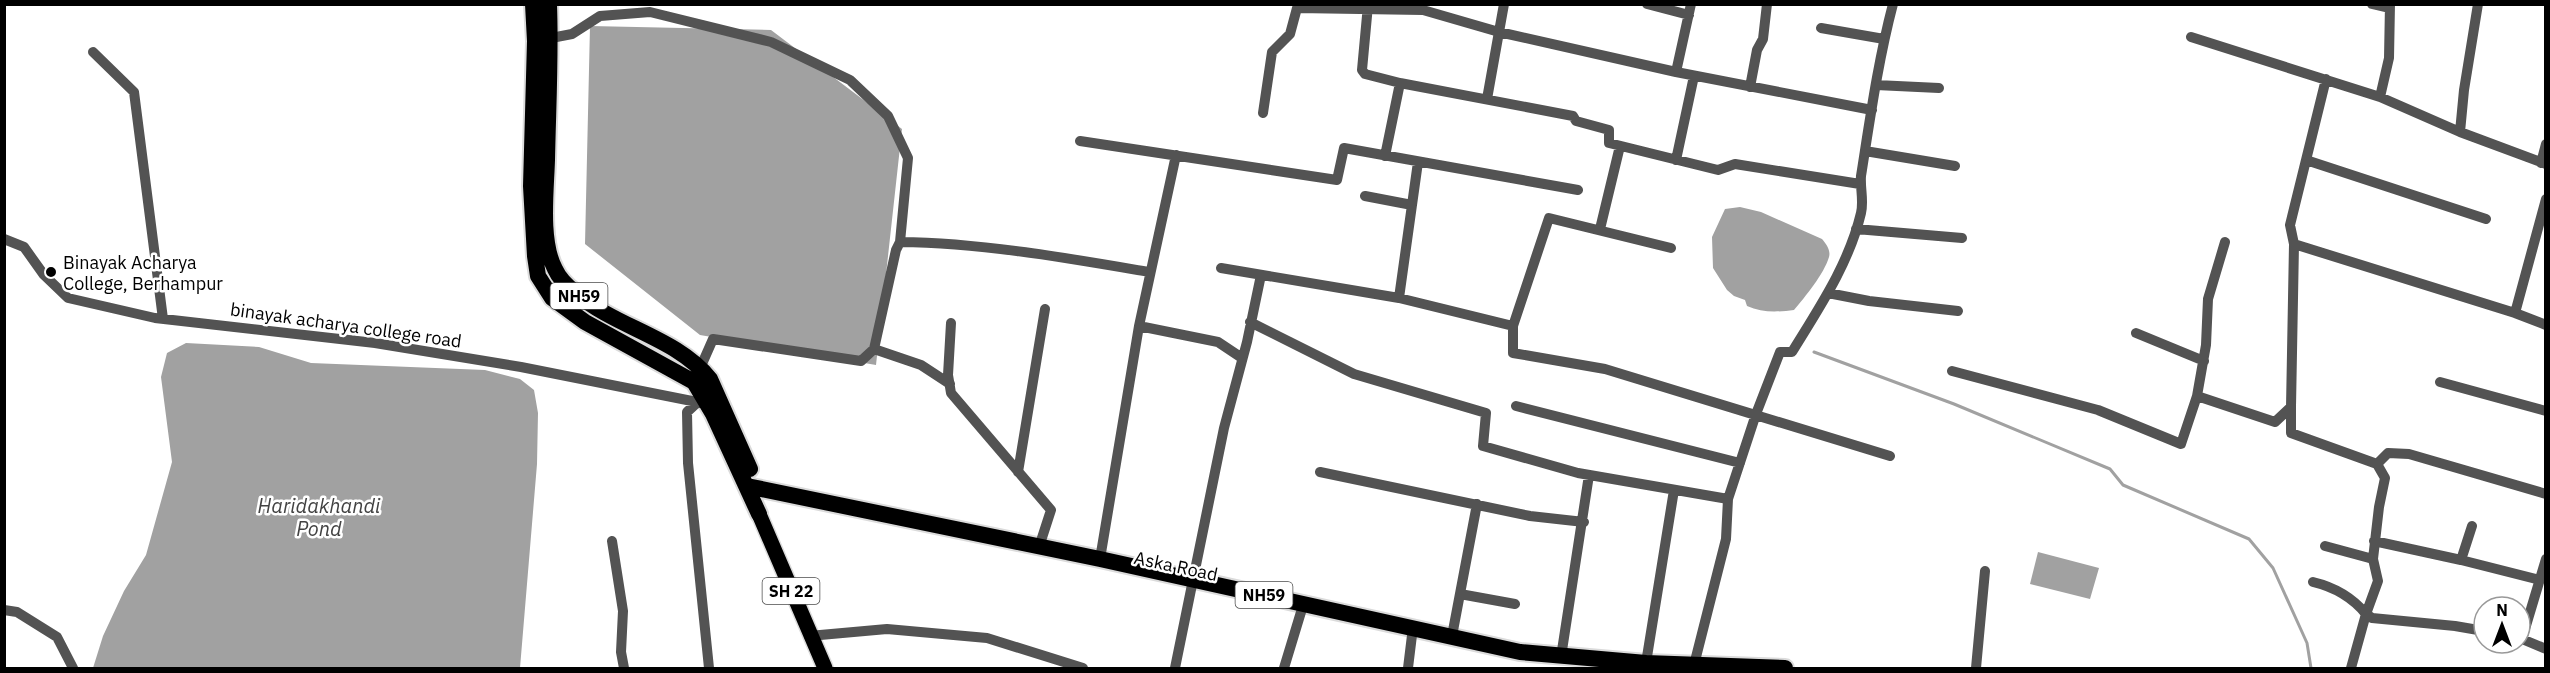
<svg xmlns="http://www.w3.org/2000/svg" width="2550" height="673" font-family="'IBM Plex Sans',sans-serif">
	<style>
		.water { fill: #a1a1a1 }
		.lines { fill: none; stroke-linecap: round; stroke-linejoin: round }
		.stream { stroke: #a1a1a1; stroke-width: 3 }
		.primary-casing { stroke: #dbdbdb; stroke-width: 18 }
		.trunk-casing { stroke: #dbdbdb; stroke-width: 20 }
		.minor { stroke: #535353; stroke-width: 10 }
		.primary { stroke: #000; stroke-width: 15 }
		.trunk { stroke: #000; stroke-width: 16 }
		.poi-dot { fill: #000; stroke: #fff; stroke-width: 2 }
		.labels { text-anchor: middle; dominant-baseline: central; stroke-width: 5; stroke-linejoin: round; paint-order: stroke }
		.shield { fill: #fff; stroke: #4c4c4c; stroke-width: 1.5 }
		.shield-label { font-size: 16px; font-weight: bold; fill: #000 }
		.poi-label { font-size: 18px; fill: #000; stroke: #fff; text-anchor: start }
		.street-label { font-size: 18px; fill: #000; stroke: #fff }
		.water-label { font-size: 20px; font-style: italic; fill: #424242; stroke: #fff }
	</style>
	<rect width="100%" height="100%" fill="#fff"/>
	<path class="water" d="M590,26L771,30L902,129L876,365L700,335L585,244Z
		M1740,207L1761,212L1822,239C1826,244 1831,250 1829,257C1824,274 1805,297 1794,310C1778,312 1762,313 1747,306L1745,300L1734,296L1727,290L1713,268L1712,237L1725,209Z
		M186,343L259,347L311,363L485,370L520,379L534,390L538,413L537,464L520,668H93L103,636L124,591L146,555L172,462L161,377L167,353Z
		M2038,552L2099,568L2090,599L2030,584Z"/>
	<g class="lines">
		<path class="stream" d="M1814,352L1954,404L2110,469L2123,485L2249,539L2273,568L2307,643L2311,668"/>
		<g class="primary-casing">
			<path id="primary" d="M759,514L825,668"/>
		</g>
		<g class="trunk-casing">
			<path id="trunk" d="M533,4L535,41L531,186L535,256L538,276L552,298L585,322L694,382L713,414L759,514
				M549,4C551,56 548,108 547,160C546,192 540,241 555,269C559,278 568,287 576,293C616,328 676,337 710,379L750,469
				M747,486L1100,559L1520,652L1646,663L1785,668"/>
		</g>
		<path class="minor" d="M1647,4L1689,15
			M2372,4L2389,8
			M1368,5L1362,70L1365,74L1400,83L1573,116L1576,121L1609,130V143L1718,170L1735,164L1860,184
			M1821,28L1884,39
			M2191,37L2380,97L2460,132L2546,164
			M546,39L572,34L600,16L650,12L771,42L850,80L888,116L908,158L900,242L896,250L874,349L861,361L713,339L698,373
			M93,52L134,92L163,319
			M1676,72L1691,4
			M1876,85L1939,88
			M1750,87L1757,50L1763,39L1767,4
			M2380,97L2389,58L2390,4
			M1487,99L1504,4
			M1263,113L1272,52L1290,34L1297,8L1423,10L1499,32L1676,72L1872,110
			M2460,132L2464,90L2478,4
			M1080,141L1337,180L1344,148L1578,190
			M1865,151L1955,166
			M1385,156L1400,83
			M1676,160L1694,76
			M2306,160L2486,219
			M2541,163L2546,144
			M1365,196L1412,205
			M1600,229L1620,146
			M1856,229L1962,238
			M4,239L24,247L44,275L68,298L155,318L375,343L521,367L707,404
			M900,242C983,243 1067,258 1149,272
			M2225,242L2208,299L2206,345L2197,396L2275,422L2291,407L2294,244L2290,225L2326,79
			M2294,244L2515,313L2546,325
			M1221,268L1399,298L1513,326V353L1605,369L1890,456
			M1828,293L1869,301L1958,311
			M1399,298L1418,162
			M2515,313L2546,199
			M1250,322L1354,374L1486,413L1483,446L1578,473L1728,499
			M951,323L948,375L951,393L1051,510L1039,547
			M1139,326L1218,342L1242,358
			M1513,326L1549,218L1671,248
			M2136,333L2204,361
			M874,349L921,365L950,384
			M1952,371L2098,410L2181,444L2197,396
			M2440,382L2546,411
			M700,400L687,412L688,463L709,668
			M1516,406L1740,463
			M2291,407V433L2377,464L2388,453L2409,454L2546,494
			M2377,464L2385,478L2379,507L2373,559L2378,581L2366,614L2372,618L2455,626L2484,631
			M1018,472L1045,309
			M1320,472L1530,516L1584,522
			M2472,526L2461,560L2540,580
			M612,541L623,611L621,652L624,668
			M2374,541L2461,560
			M2325,546L2373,559
			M1100,559L1139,326L1176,155
			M2546,559L2522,639L2546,649
			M2313,582C2334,587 2352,597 2366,614L2351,668
			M1460,594L1515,604
			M4,610L17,612L57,637L73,668
			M809,636L887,629L987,638L1083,668
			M1452,636L1477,504
			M1561,657L1589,475
			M1646,663L1674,490
			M1175,668L1224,428L1247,342L1261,275
			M1284,668L1301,612
			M1408,668L1413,627
			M1699,668L1694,665L1726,539L1728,499L1756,414L1780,352H1792C1819,308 1849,264 1861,213C1864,201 1860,188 1861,176C1870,119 1878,61 1893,4
			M1976,668L1985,571"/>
		<use href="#primary" class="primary"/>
		<use href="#trunk" class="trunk"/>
	</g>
	<circle class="poi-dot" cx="51" cy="272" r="6"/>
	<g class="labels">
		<g class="shield">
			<rect x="550.5" y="283" width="57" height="26" rx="4.5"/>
			<rect x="762.5" y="578" width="57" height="26" rx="4.5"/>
			<rect x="1235.5" y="582" width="57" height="26" rx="4.5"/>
		</g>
		<g class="shield-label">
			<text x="579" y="296">NH59</text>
			<text x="791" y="591">SH 22</text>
			<text x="1264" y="595">NH59</text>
		</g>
		<g class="poi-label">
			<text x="63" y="262">Binayak Acharya<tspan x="63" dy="21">College, Berhampur</tspan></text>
		</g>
		<g class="street-label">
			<text transform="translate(346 325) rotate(8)">binayak acharya college road</text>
			<text transform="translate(1176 566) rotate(12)">Aska Road</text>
		</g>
		<g class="water-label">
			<text x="319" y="505">Haridakhandi<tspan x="319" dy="23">Pond</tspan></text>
		</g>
	</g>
	<rect width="2550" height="673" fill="none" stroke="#000000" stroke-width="12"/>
	<g transform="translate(2502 625)"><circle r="28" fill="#ffffff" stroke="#999999" stroke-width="1.5"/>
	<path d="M0-4.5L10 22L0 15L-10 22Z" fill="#000000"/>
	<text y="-9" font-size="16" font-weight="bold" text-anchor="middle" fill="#000000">N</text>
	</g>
</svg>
